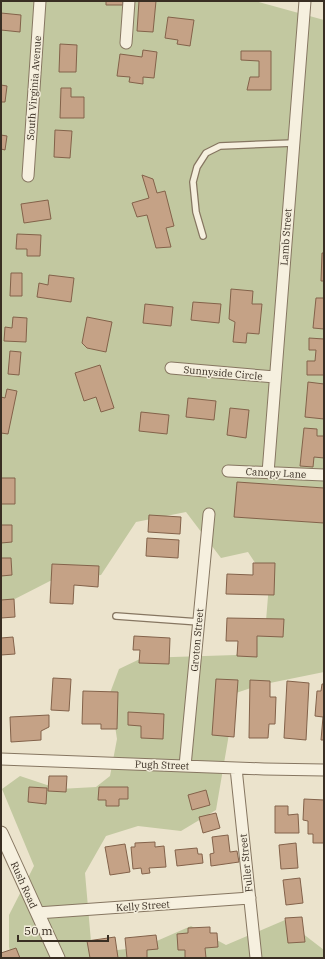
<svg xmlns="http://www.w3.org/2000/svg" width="325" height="959" font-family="'IBM Plex Serif',serif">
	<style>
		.green { fill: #c2c8a0 }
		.building { fill: #c5a286; stroke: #83624a }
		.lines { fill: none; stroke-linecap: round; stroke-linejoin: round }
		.service-casing { stroke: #867661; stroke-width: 8 }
		.minor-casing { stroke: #867661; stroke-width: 13 }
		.tertiary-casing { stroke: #867661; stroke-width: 15 }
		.service { stroke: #f6f0df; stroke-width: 5.5 }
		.minor { stroke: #f6f0df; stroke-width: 11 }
		.tertiary { stroke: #f6f0df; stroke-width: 13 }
		.labels { text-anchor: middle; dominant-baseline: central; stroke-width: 3; stroke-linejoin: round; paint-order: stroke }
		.street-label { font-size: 10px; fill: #392e23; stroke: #f3eddb }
	</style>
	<rect width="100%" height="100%" fill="#ebe3cc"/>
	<path class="green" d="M1,1H255L324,20V672L260,685L236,693L216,810L181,831L138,826L106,836L85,873L92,953L143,947L191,926L226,945L285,920L324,950V958H12L9,947V915L34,866L2,789L20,776L59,789L96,787L110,776L117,739L110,693L119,669L142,658L236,655L266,621L269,584L248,552L221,558L186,512L136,522L101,575L50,581L7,603L1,605Z"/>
	<path class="building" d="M106,1H123V5H106Z
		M139,1H156L153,32L137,31Z
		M1,13L21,15L20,32L1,30Z
		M168,17L194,20L190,46L177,44L178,40L165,38Z
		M60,44L77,45L76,72H59Z
		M143,50L157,52L154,78L143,77V84L129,82L130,77L117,76L120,54L142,57Z
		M241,51H271V90H247L250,77H259V61L241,60Z
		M1,85L7,86L5,102H1Z
		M61,88H71V97H84V118H60Z
		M55,130L72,131L70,158L54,157Z
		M1,135L7,136L5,150L1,149Z
		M142,175L153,179L157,193L165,191L174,226L166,228L171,247L156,248L147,215L137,217L132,203L149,198Z
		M48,200L51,219L24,223L21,204Z
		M17,234L41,235L40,256H27V249H16Z
		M322,253H324V281H321Z
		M11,273H22V296H10Z
		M49,275L74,278L71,302L37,297L39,283L48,285Z
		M231,289L253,291L252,304H262L259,334L247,333L246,343L233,342L235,322L229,319Z
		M316,298H324V329L313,328Z
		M193,302L221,304L219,323L191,320Z
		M145,304L173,307L171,326L143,323Z
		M13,317L27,318L26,342L4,341L5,327L12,328Z
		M87,317L112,322L106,352L87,348L82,343Z
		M309,338L324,339V375H307V361H315L316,350H309Z
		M10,351L21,352L19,375L8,374Z
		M100,365L114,408L101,412L96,397L84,401L75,373Z
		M308,382L324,384V419L305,417Z
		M7,389L17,391L8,434L1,433V397L5,398Z
		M188,398L216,401L214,420L186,417Z
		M230,408L249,410L246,438L227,435Z
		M141,412L169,415L167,434L139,431Z
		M304,428L317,429V436H324V458L314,457L313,467L300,466Z
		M1,478H15V504H1Z
		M237,482L324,488V523L234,517Z
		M149,515L181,517L180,534L148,532Z
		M1,525H12V542L1,543Z
		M147,538L179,540L178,558L146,556Z
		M1,558H11L12,575L1,576Z
		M253,563H275L274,595L226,594L227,574L253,575Z
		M52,564L99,566L98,587L74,585L73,604L50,603Z
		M14,599L15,617L1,618V600Z
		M227,618L284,619L283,637L257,636V657L237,656L238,641H226Z
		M134,636L170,638L169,664L139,663L140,650H133Z
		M13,637L15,654L1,655V638Z
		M53,678L71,679L69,711L51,710Z
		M216,679L238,680L234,737L212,735Z
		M250,680L270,681V697H276L275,724H269L268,738H249Z
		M287,681L309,683L306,740L284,738Z
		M322,684H324V740H321L323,717L315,716L317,691H321Z
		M83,691L118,692L117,729H101V724H82Z
		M128,712L164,714L163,739L141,738V726L128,725Z
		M49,715V727L41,731V740L11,742L10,717Z
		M49,776H67L66,792L48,791Z
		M29,787L47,788L46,804L28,802Z
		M99,787H128V799H119V806H106V800H98Z
		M206,790L210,805L192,810L188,795Z
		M304,799L324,800V843H313V834H308V821L303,820Z
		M275,806H288V815L298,814L299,833H275Z
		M216,813L220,828L203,833L199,817Z
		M228,835L230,852L237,851L239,862L211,866L210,854L214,853L212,837Z
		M155,842V847L164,846L166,867L149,868L150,873L142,874L141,868L133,869L131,847H135V843Z
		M296,843L298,868L281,869L279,845Z
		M125,844L130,872L110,875L105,847Z
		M197,848L198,854H202L203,863L177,866L175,850Z
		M300,878L303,903L286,905L283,880Z
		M302,917L305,942L288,943L285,918Z
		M210,927V933H217L218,947L205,948L206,958H185V950H178L177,934L188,933V928Z
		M156,935L158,949L147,950V958H127L125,938Z
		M115,937L118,958H90L87,941Z
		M16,948L20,958H1V953Z"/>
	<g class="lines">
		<g class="service-casing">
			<path id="service" d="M203,236L196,212L193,182L197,167L206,153L220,146L294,143
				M116,616L199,622"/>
		</g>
		<g class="minor-casing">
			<path id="minor" d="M126,43L129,1
				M28,176L40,1
				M171,368L275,377
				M228,471L324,475
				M268,473L305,1
				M1,759L264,769L324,770
				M185,766L209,514
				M236,768L256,958
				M37,913L250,898"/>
		</g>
		<g class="tertiary-casing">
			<path id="tertiary" d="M1,833L58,958"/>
		</g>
		<use href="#service" class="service"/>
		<use href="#minor" class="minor"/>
		<use href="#tertiary" class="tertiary"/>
	</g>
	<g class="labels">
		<g class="street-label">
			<text transform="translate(34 88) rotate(-86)">South Virginia Avenue</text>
			<text transform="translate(286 237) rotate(-86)">Lamb Street</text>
			<text transform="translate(223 373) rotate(5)">Sunnyside Circle</text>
			<text transform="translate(276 473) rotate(3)">Canopy Lane</text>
			<text transform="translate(197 640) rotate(-85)">Groton Street</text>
			<text transform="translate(162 765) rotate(2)">Pugh Street</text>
			<text transform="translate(246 863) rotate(-96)">Fuller Street</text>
			<text transform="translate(24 885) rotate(66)">Rush Road</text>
			<text transform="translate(143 906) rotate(-4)">Kelly Street</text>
		</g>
	</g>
	<rect width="325" height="959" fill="none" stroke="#392e23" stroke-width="4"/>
	<path d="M18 935v6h90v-6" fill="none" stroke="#392e23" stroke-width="2"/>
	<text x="24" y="935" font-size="12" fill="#392e23" stroke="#f3eddb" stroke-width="3" paint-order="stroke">50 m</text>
</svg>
